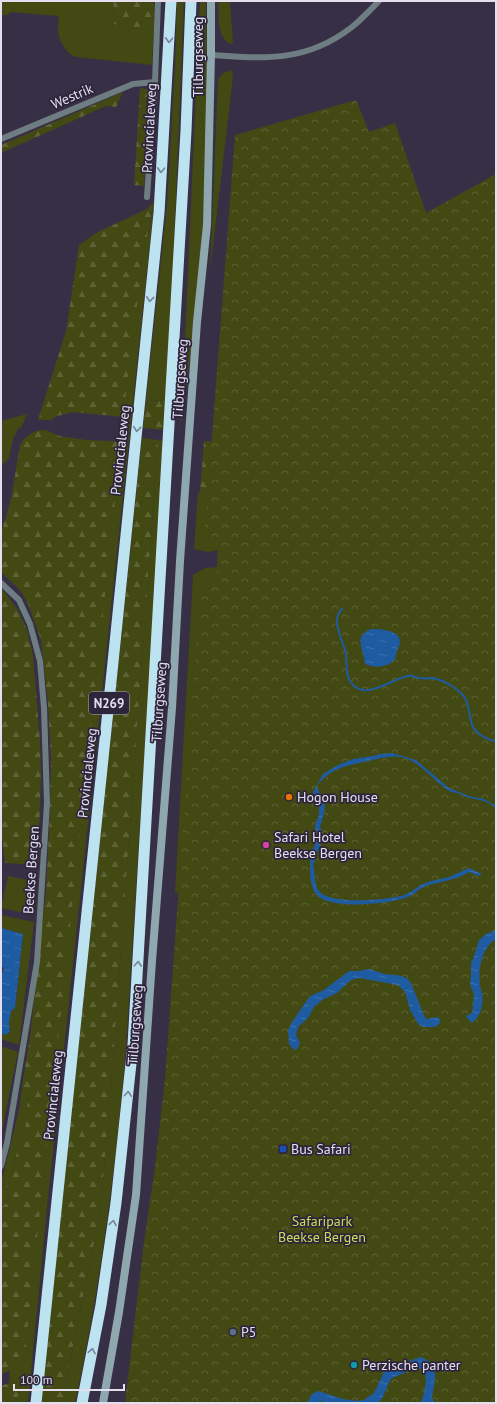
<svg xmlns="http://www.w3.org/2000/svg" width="497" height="1404" font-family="'PT Sans',sans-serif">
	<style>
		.green { fill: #424912 }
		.forest { fill: url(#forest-firs) }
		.park { fill: url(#park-crowns) }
		.water { fill: url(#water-ripples) }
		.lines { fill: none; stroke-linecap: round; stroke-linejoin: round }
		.stream { stroke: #1e5ba1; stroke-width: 2 }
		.street { stroke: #6e7d82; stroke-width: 6 }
		.secondary { stroke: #8fa7ae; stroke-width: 8 }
		.highway { stroke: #bee3f0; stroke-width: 11 }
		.oneway { stroke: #768496 }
		.food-dot { fill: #e8710a; stroke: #2d253c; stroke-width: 1.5 }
		.hotel-dot { fill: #d1479c; stroke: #2d253c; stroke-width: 1.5 }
		.transit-dot { fill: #1a4fb4; stroke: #2d253c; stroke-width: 1.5 }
		.service-dot { fill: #5c6f8a; stroke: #2d253c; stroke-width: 1.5 }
		.culture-dot { fill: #0f9aa8; stroke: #2d253c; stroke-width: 1.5 }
		.labels { text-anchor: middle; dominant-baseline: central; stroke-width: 3.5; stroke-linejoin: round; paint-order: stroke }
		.shield { fill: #2d253c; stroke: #ada7b9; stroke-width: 1 }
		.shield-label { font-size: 13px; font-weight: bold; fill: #e4dfee }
		.street-label { font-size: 14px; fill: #e4dfee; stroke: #2d253c }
		.poi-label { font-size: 14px; fill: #e4dfee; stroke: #2d253c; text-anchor: start }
		.park-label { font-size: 14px; fill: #cddf58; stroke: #2d253c }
	</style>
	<defs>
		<pattern id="forest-firs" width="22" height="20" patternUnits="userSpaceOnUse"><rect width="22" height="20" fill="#424912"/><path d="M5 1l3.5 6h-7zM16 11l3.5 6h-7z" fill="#5d6335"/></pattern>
		<pattern id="park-crowns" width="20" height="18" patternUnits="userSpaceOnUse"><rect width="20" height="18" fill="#424912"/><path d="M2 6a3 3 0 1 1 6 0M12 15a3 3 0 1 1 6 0" fill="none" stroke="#5d6335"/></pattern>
		<pattern id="water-ripples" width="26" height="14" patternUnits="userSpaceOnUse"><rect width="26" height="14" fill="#1e5ba1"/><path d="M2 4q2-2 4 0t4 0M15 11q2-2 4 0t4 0" fill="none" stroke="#3f72ae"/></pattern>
	</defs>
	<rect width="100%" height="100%" fill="#372f46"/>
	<path class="green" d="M1,1H113L114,24L127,27L154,29L152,65L76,57C62,52 55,32 59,18L57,16L10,12L8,15H1Z
		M177,1H184L172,294L166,401L146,400L167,205L175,68Z
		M200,1H206L207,98L203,233L192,343L180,432L184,362Z
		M218,1H230L233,43L230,44C216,35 219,16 218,1Z
		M232,70L233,77L210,272L218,79L223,73Z
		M154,205L48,1198L28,1403H17L21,1382L9,1383L10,1371H23L123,417C131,346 138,274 154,205Z
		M27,414L22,426L18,429L13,439L9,458L1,466V421Z
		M158,440L164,441L126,1047C116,1165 101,1282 76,1398L64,1392L100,1213L111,1087Z
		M200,492L225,493L219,550L208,552L194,549L198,493Z
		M218,567L187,892L175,893L193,575L205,568Z
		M8,876L37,882L34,915L1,908Z
		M1,915L34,922L19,1045L1,1039V1033L5,1035L10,1032L9,1023L11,1011L15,1008L23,934L1,928Z
		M1,1046L18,1052L2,1130L1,1129Z
		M22,1086L28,1096L25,1132L17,1148L15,1165L7,1186L9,1197L6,1203L1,1208V1183L19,1110Z"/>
	<path class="forest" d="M113,1H153L154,4V29L127,27L114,24Z
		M140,88L149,90L150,94L144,186L134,185Z
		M123,92L116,107L106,106L1,153V145Z
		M154,201L147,237L138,297L123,417L73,412L57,416L51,420H38L66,331L79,245L96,233L147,209Z
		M146,400L166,401L164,430L143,428Z
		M41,430H46L59,436L86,440L113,441L121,444L23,1372L10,1371L1,1374V1208L6,1203L9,1197L7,1186L15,1165L17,1148L25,1132L28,1096L22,1086L30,1037L46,891L50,811L51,759L48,704L41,640L28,604L20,590L4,575L1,573V533L11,499L20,445C25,436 31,432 41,430Z
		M142,438L158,440L111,1087L100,1213L64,1391L76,1398L75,1403H41Z
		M204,441L270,449L225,493L200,492Z
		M1,588L6,594L18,610L27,630L33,655L40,742L41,775L38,865L5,863L1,829Z
		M21,1382L17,1403H1V1386L9,1383Z"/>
	<path class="park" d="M356,100L369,132L395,123L426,213L496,174V1403H125L144,1242L155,1167L165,1078L200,596L217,572L218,545L205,528L235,135Z"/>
	<path class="water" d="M372,629C381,629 400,630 400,642C400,645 398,648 397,651C396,654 396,657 394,660C387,668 374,668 365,664C364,649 352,635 372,629Z
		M392,753L416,760L449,788L469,796L484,799L496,806V809C489,801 480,800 470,798C463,796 458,792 451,792C436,783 425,768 410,760C395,753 383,758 368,761C349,765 330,768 317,786C318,792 322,795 324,801C326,808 323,819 320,826L323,835L320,847L316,854V859L313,864C315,872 314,885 319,891C330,905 384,900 401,896C410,894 417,886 425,883C433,880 442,879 449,877C456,874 462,871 469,868L482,874L479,876L469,872C464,875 458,878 452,879C444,882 434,883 426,886C418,889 413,896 405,898C387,904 330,910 317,895C309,886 310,871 310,860C311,848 314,849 317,840C319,834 315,831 315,826C315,823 317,821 318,818C321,807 318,801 313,792L323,774L338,765L353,759L373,756L380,754Z
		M1,928L23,934L15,1008L11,1011L9,1023L10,1032L5,1035L1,1033V976L4,968L1,966Z
		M496,930V939C482,947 478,968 480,984C480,987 481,990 482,993C484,1003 481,1018 471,1023L466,1016L472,1013L474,995L470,984L471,974V962L473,959L479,940L486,934Z
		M369,969C374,970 378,972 384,974C391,975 401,974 408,979C413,984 421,1010 426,1019L438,1017L440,1020V1023L435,1027H423L419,1025L410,1010L405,992L398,985L359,978L351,980L337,993L322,1000L314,1007L308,1018L299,1026L297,1031L296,1035L300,1043L297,1049L294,1050L289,1044L288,1030L292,1022L310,996L324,990L349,971H358Z
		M421,1357C442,1365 434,1381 432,1398L435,1403H421C424,1393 429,1379 423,1369L416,1368L392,1378C386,1385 386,1396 378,1403H327L320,1401L317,1403H307L312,1394L318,1391L343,1399L357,1401L364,1400L374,1393L384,1372L394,1366Z"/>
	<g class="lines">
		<path class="stream" d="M342,609C333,618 338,628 341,639C343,644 345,649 346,654C347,662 345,674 350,681C363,703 391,679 408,676C412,675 416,678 420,678C424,679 428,678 432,678C438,679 447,683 452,686C456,689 463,694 465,698C470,707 469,716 472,725C476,734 487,740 496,741"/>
		<path class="street" d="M211,55C266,59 307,62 352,27C362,19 371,9 379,1
			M1,139L133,84L155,82
			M147,197L155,82L158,1
			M1,583L19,600L30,624L40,661L44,708L47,803L37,962L7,1143L1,1166"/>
		<path class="secondary" d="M103,1403L119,1312L136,1195L152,961L172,708L180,561L197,322L207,225L211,55V1"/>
		<path class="highway" d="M36,1403L112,672L159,213L171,1
			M82,1403L101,1305L116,1203L133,1045L186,131L191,1"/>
	</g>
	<defs><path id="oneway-chevron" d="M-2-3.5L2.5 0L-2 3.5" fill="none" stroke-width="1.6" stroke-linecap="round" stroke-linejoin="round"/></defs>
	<g class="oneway">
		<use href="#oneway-chevron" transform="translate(169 40) rotate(93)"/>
		<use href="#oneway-chevron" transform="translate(161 170) rotate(93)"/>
		<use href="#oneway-chevron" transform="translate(150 299) rotate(96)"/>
		<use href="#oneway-chevron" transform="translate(137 429) rotate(96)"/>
		<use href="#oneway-chevron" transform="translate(138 964) rotate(-87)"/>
		<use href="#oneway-chevron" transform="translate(128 1094) rotate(-85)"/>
		<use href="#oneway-chevron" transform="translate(113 1223) rotate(-81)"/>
		<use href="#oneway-chevron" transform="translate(92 1351) rotate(-79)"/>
	</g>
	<circle class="food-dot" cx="289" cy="797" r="4"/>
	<circle class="hotel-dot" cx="266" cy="845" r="4"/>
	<rect class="transit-dot" x="279" y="1145" width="8" height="8" rx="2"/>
	<circle class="service-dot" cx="233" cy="1332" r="4"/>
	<circle class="culture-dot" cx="354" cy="1365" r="4"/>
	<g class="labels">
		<rect class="shield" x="89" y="692" width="40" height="22" rx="3"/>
		<g class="shield-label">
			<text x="109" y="703">N269</text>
		</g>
		<g class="street-label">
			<text transform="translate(198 57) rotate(-90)">Tilburgseweg</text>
			<text transform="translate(72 96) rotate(-23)">Westrik</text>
			<text transform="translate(149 128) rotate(-87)">Provincialeweg</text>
			<text transform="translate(180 379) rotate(-86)">Tilburgseweg</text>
			<text transform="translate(120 450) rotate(-84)">Provincialeweg</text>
			<text transform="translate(159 702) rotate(-86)">Tilburgseweg</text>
			<text transform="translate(87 773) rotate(-84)">Provincialeweg</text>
			<text transform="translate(31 870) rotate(-86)">Beekse Bergen</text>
			<text transform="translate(135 1025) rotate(-86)">Tilburgseweg</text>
			<text transform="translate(53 1095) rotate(-84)">Provincialeweg</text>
		</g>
		<g class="poi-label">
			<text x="297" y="797">Hogon House</text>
			<text x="274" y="837">Safari Hotel<tspan x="274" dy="16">Beekse Bergen</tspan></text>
			<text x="291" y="1149">Bus Safari</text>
			<text x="241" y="1332">P5</text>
			<text x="362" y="1365">Perzische panter</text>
		</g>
		<g class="park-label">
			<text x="322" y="1221">Safaripark<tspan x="322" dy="16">Beekse Bergen</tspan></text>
		</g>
	</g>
	<rect width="497" height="1404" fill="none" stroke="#e4dfee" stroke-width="4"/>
	<path d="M14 1384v6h110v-6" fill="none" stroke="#e4dfee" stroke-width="2"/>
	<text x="20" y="1384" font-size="12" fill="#e4dfee" stroke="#2d253c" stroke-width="3" paint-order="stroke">100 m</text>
</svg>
